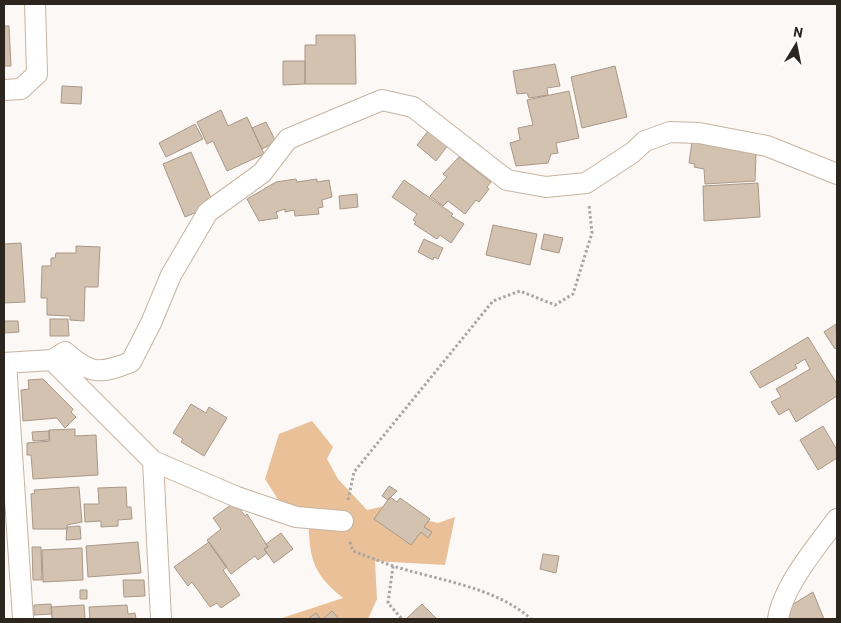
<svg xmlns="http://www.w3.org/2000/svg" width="841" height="623" font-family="Barlow,sans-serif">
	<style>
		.green { fill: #e9c097 }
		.building { fill: #d4c2b0; stroke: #a99887 }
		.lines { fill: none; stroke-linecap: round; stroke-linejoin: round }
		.street-casing { stroke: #c6b4a2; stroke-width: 22 }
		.path { stroke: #aaa5a1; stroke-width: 3; stroke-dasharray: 2.5 2.5; stroke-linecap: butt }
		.street { stroke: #fff; stroke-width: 20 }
	</style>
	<rect width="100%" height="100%" fill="#fcf8f5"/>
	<path class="green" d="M312,421L333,447L327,459L338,479L367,510L402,502L405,515L438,523L455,517L445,565L375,561L377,599L368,619H279L343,598C309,571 310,555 308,514L284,509L265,479L279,434Z"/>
	<path class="building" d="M4,26H9L11,66H4Z
		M316,35H355L356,84H305V45H316Z
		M283,61H305V84L283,85Z
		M555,64L560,86L547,88L548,95L529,98L527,93L517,94L513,71Z
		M615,66L627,117L582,128L571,77Z
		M62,86L82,87L81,104L61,103Z
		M569,91L579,138L556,143L558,153L551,154L548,163L516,166L510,143L520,140L518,128L533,125L527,100Z
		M221,110L228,126L247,117L264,154L227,171L213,141L207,144L197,122Z
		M266,122L276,142L262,149L252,128Z
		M195,124L203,139L166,157L159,143Z
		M429,130L448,145L436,161L417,145Z
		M710,141L748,149L747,153L756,154L755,181L705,184L704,169L694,167L695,164L689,163L692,142L710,145Z
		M191,152L214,205L185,217L163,164Z
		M459,157L491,182L487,187L489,189L479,202L476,200L465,214L448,201L443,206L430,196L447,177L443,174Z
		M296,179L297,182L317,179V182L329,180L332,197L322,200L323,207L318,208L319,214L295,216L294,210L285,212V209L276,212L278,218L259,221L247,199L276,182Z
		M404,180L453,214L451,216L464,224L451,243L440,235L437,239L414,224L416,222L413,220L417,214L392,197Z
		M758,183L760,217L704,221L703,186Z
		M357,194L358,207L340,209L339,196Z
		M493,225L537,234L530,265L486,255Z
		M544,234L563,238L559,253L541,249Z
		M424,239L443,248L438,259L434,257L433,260L418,252Z
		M21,243L25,302L4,303V244Z
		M76,246L100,247L98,287H85L84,321L70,320V316L47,315V298H41L42,266H51V258H55L56,253H76Z
		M50,319H68L69,336H50Z
		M4,321H18L19,332L4,333Z
		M836,324L837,347L835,349L824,332Z
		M808,337L837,384V396L796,422L789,409L779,415L771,402L781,397L776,389L810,369L805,359L795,365L797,368L760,388L750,372Z
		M43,379L73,409L71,412L76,417L65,428L57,418L23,421L21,390L29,389L28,380Z
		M191,404L206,413L209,407L227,418L204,456L181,442L183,439L173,433Z
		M823,426L837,450V458L818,470L800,440Z
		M75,429V436L96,435L98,475L33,479L31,455H27V443L50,441L49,430Z
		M49,431V440L33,441L32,432Z
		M389,486L397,491L388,500L382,496Z
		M79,487L82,522L67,525V529H33L31,494L35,493L34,490Z
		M126,487L127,507H131L132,519L118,520V526L101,527V521L85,522L84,504H99L98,488Z
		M390,497L397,502L400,498L430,519L424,527L432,532L428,538L421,532L411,545L374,519Z
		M235,502L245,516L247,514L268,547L264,549L267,553L258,560L255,556L231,574L207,540L221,529L213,518Z
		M80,526L81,539L66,540L67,527Z
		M281,533L293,549L274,563L264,549L268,547L266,544Z
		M138,542L141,573L88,577L86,546Z
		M209,542L227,567L223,570L240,595L221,608L217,603L210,607L192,582L188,586L174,567Z
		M32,547H41L42,580H33Z
		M82,548L83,580L43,582L42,550Z
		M543,554L559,556L556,573L540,569Z
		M123,580H144L145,596L124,597Z
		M80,590H87V599H80Z
		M813,592L824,619H786L790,606Z
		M51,604L52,614L34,615V605Z
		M422,604L437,619H406Z
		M84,605L85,619H52L51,607Z
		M127,605L128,614L135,613L136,619H90L89,607Z
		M332,611L339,619H323Z
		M316,613L320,618L309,619V618Z"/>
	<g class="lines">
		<g class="street-casing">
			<path id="street" d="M4,90L21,89L37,74L35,4
				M52,360L65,352C91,375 100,374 131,362L151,323L171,275L208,212L262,173L288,139L382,100L413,107L507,180L546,187L586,183L632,153L645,141L670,132L699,133L767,146L837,174
				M4,363L52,360L153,461L161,619
				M6,363L23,619
				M153,461L237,497L296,517L343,521
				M778,619C783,586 817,546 837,519"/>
		</g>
		<path class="path" d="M348,500L354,472L493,301L520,291L555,305L573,294L592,233L589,205
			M350,542L353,551C366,556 379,561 393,566C437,580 496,587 531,619
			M393,566L388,603L402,619"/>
		<use href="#street" class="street"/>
	</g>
	<rect width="841" height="623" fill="none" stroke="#2d261f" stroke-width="10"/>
	<g transform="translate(796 45) rotate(10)" stroke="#ffffff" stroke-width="4" paint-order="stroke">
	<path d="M0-4L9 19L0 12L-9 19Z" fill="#2d261f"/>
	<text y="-8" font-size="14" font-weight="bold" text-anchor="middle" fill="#2d261f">N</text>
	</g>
</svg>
